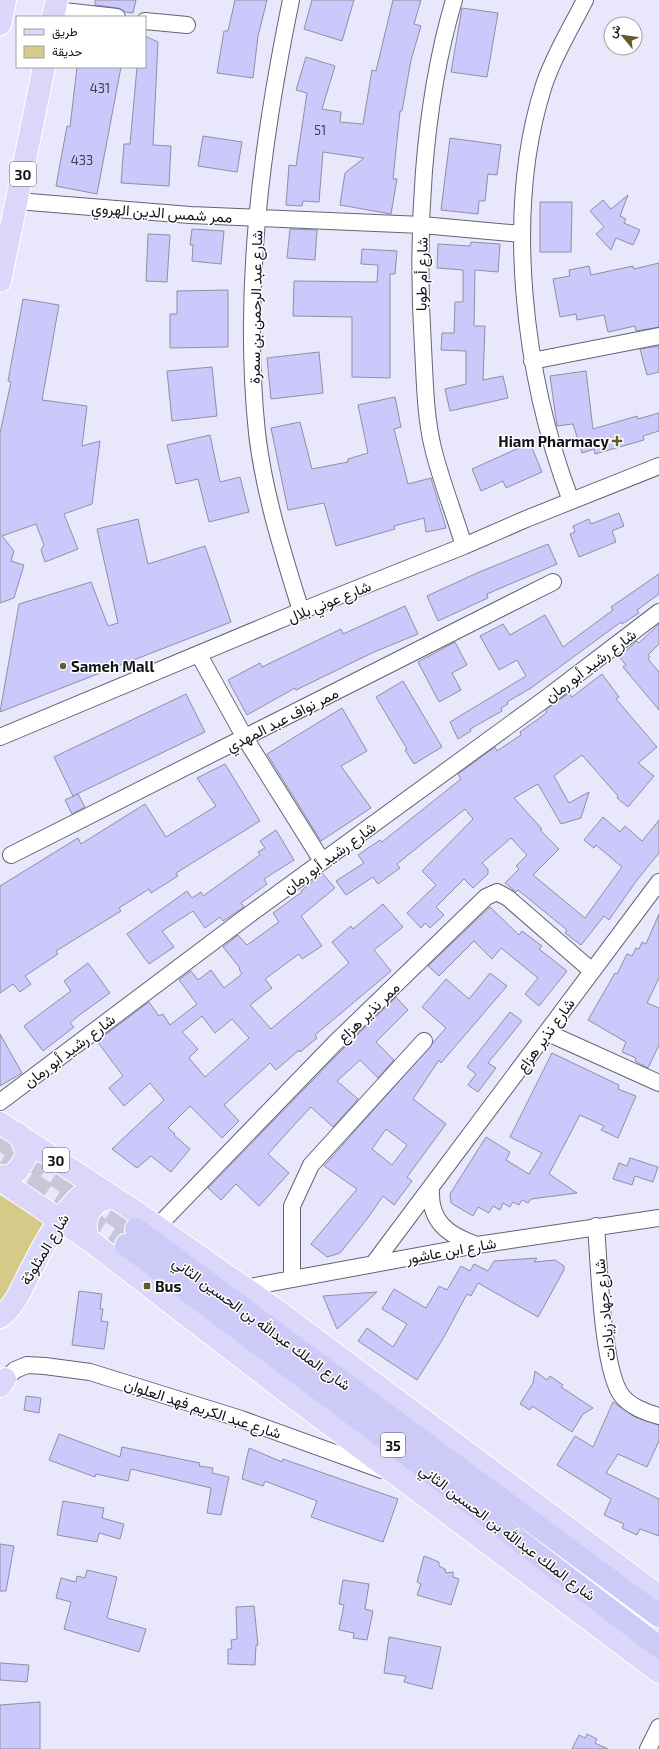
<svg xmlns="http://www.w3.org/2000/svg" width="659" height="1749" font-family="'Exo 2',Vazirmatn,sans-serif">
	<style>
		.green { fill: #d5ca87 }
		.building { fill: #cbc8fb; stroke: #908fa2; fill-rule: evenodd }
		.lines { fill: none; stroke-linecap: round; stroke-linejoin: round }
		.trunk-tunnel { stroke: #c8c7da; stroke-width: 22; stroke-dasharray: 22 11; stroke-linecap: butt }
		.minor-casing { stroke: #646376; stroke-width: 18 }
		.primary-casing { stroke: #fff; stroke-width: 24 }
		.trunk-casing { stroke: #fff; stroke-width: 24 }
		.minor { stroke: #fff; stroke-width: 16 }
		.primary { stroke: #dad7fa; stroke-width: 22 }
		.trunk { stroke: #cecaf8; stroke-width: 22 }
		.poi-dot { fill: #645c28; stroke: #fff; stroke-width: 1.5 }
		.labels { text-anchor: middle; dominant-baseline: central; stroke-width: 3; stroke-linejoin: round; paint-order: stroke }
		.number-label { font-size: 13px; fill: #404052 }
		.shield { fill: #fff; stroke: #59595e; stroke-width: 1 }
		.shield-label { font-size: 14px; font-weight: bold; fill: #121219 }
		.street-label { font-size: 15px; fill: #121219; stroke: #fff }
		.poi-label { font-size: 15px; font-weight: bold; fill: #121219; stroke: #fff; text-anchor: start }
	</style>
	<rect width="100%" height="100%" fill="#e8e7fc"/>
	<path class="green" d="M0,1195L46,1222L0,1326Z"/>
	<path class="building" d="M95,0H136L133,13L125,12L118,8L95,5Z
		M235,0H267L258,36L253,78L217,73L224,31H228Z
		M312,0H354L342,41L304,29Z
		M393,0H421L414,24L421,26L411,60L402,111H400L393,179H397L391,214L340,205L345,173L364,158L323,152L319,202L303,201L302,206L286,205L289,165L296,166L307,93L296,90L306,57L335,66L322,109L341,112L340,122L363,124L372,70L376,71Z
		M462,8L498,13L487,77L451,72Z
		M145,36L158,42L153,145L171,146L169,186L121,183L124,144H130L137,67H145Z
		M77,67H121L97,194L56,186L67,126L70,127Z
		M203,136L242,142L237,172L198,166Z
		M450,138L501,145L497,175L488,174L485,201H479L478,214L441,210Z
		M628,195L620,216L626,219L624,223L640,230L633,245L616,238L611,250L596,234L604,227L590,211L603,200L611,209Z
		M540,202H572L571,252H540Z
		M192,229L224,231L221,264L192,261L193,245H190Z
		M290,229L317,230L315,260L287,258Z
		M148,234L170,235L167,282L146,281Z
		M471,242L500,244L498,272L475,270L474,326H485L483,380L503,376L508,398L450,411L445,389L466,384V351L441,350L442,333H454L455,302H463V270L437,268L438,244L470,246Z
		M362,249L397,251L395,274H390V378L352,377V317L293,316L294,281L377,282L378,265L361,264Z
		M659,263V327L636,331L635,326L608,332L604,315L577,320L576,314L560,317L553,279L570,276L569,270L589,266L591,275L633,266L634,269Z
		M228,290V347L170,348V314H177V291Z
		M23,299L59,305L42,400L87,406L82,446L100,441L92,504L64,514L78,549L45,562L41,550L44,545L36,524L2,536L14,551L11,561L24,565L14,598L0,603V433L11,382L8,381Z
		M659,346V372L647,375L640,349Z
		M319,352L323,393L271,399L267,358Z
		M212,367L217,416L172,421L167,371Z
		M586,371L593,429L637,416L638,419L659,413V431L643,436L644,440L595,454L594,449L582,453L573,424L557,426L550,376Z
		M395,397L401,427L394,429L408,484L431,478L446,528L426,532L424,518L394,526L395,529L336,546L324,503L288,510L271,428L300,422L312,469L348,462V459L368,453L358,405Z
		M210,435L220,482L240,477L249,512L209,522L198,479L176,484L167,445Z
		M530,443L542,472L506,488L503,481L481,491L472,469Z
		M619,513L624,526L612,531L616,542L579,557L570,534L575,532L573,526L589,519L591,524Z
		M138,519L148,564L205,546L231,622L0,712L19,604L91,582L108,626L118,623L97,529Z
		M548,544L557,564L487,594L488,598L438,621L427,596L477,573Z
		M659,574V594L637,610L639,613L622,624L621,622L531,688L507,702L508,704L501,708L502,711L470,729L471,731L458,739L450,722L526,676L517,660L499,670L480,636L503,624L510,635L545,615L563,647L613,610L611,607Z
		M405,606L418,634L374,652L296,690L295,688L247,715L228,680L260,663L262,667L341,629L343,634Z
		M659,624V644L648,655L650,657L648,659L659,672V710L623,667L626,665L619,657L637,641L639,643Z
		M455,642L467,665L452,673L461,690L439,702L418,662Z
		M602,674L619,697L616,699L657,747L638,763L654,776L628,807L617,798L618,796L582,755L554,776L569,803L589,792L581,818L561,824L538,784L514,798L542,829L540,830L559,849L533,875L585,918L622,867L596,845L594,848L584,840L603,817L620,832L625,826L642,841L659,820V853L637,880L609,920L604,916L581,945L565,933L567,930L518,890L516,892L505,883L519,869L516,866L527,855L511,838L482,863L488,869V874L473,888L464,879L436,907L444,915L430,928L425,923L421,928L407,913L436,885L422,871L473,819L465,809L397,864L400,868L378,884L373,877L346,895L336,881L364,863L358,855L380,840L382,842L461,779L458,774L495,747L497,751L521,735L520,732L541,717L547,712L545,710L569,693L572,697Z
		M403,681L442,747L414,764L405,750L407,749L376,697Z
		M186,694L205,732L73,796L54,757Z
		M342,708L367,751L341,766L371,808L321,841L267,754Z
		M225,764L260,821L176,873L178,876L151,893L149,889L119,908L121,911L56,951L58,954L25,976L31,984L20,992L13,984L0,993V886L78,838L81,844L145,804L166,837L216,806L197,778Z
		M78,794L85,807L72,814L65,800Z
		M276,830L294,860L264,879L267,884L241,903L244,907L223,921L220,917L205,928L193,911L162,931L174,947L149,964L127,934L187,891L192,898L201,892L203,896L260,855L258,852L265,848L260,841Z
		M322,873L335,888L301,916L322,946L302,959L299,954L265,979L272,988L250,1005L271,1029L349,963L332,942L351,926L353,929L383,904L403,927L374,950L391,971L315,1035L317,1038L300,1052L299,1050L276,1070L270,1063L224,1105L239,1121L222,1138L190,1106L168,1128L175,1134L174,1135L190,1149L171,1172L151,1156L137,1168L112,1149L164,1100L150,1083L124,1106L109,1088L123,1076L97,1041L149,1002L159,1016L163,1014L170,1025L197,1004L179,980L191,971L198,980L211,970L224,988L242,974L239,969L240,968L223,947L238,935L247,945L279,922L273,913L302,892L301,891ZM202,1016L215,1033L232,1019L249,1038L205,1077L189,1058L198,1049L182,1032Z
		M490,907L519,935L522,931L542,946L539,949L567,971L539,1006L525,994L538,978L501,948L492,959L474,941L439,976L428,966Z
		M659,914V978L647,1003L659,1008V1045L648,1068L635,1061L636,1058L622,1052L626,1042L588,1020L615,973L617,974L627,954L632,956L636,948L639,949L642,942L646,944Z
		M88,963L110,993L78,1016L70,1023L74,1027L43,1051L24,1026L71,991L64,981Z
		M490,973L507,986L441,1063L439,1060L413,1099L446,1124L407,1177L412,1181L394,1205L383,1196L367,1219L340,1253L327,1257L311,1244L357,1189L324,1166L446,1028L422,1007L446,979L469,999ZM386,1129L407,1145L392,1165L372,1149Z
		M396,997L408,1010L376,1042L394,1060L378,1078L360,1060L337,1081L358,1099L333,1127L311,1107L295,1124L268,1154L289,1173L259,1206L236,1184L221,1200L208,1188L342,1050Z
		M510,1012L522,1021L488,1063L496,1068L478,1092L468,1085L476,1074L467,1067Z
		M0,1034L22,1073L0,1086Z
		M552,1053L619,1085L618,1089L636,1096L618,1138L601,1130L604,1126L580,1115L549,1174L577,1193L531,1199L528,1203L522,1200L519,1205L513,1202L510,1207L503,1203L500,1210L493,1206L489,1213L478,1207L473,1216L451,1203L450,1194L486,1137L510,1152L506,1160L529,1174L542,1153L510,1137Z
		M630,1158L658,1167L653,1182L635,1176L632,1185L613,1179L619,1163L627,1166Z
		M537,1258L534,1262L555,1260L564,1266V1270L538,1317L478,1283L471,1296L467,1294L444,1337L417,1380L358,1341L367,1328L393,1347L407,1324L382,1309L394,1289L426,1308L439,1286L447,1290L461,1266L470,1271L474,1264L488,1271L494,1261Z
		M79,1291L102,1294L100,1309H103L101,1321L108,1322L104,1349L72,1345Z
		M377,1292L345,1322L337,1329L323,1296Z
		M535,1371L547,1380L550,1376L563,1385L561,1387L593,1408L583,1414L572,1432L532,1406L530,1410L520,1404L533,1383Z
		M26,1396L41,1398L39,1413L24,1410Z
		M613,1402L635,1417L659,1425V1441L647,1467L618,1454L606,1473L659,1499V1536L640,1529L637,1535L622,1528L624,1524L604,1515L611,1499L557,1465L575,1436L593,1447Z
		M59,1434L120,1457L122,1447L200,1463L199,1466L213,1468L212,1473L229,1477L221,1515L207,1513L211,1488L131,1469L128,1481L96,1474L95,1477L49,1460Z
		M249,1448L282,1462L283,1459L398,1499L383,1542L311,1517L317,1501L265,1481L263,1486L242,1479Z
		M63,1501L104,1508L102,1518L124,1524L120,1539L99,1533L97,1542L57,1535Z
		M0,1544L14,1546L6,1591H0Z
		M424,1556L439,1562V1566L445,1569L446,1573L453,1572V1577L459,1579L451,1605L417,1595L421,1584L417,1582Z
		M87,1570L117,1577L107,1618L146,1629L139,1652L64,1629L71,1602L56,1598L61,1578L76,1582L77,1576L85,1578Z
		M343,1580L369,1584L365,1609L373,1611L367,1640L353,1638L354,1633L339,1630L344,1605L339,1604Z
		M254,1606L258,1645H256L255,1665L228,1664V1649H232L231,1640L237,1639L236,1607Z
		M389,1637L441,1647L432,1689L404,1682L406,1676L384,1673Z
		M0,1663L29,1665L27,1682L0,1680Z
		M40,1702V1749H0V1705Z
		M587,1734L597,1739L595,1743L608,1749H572L579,1735L585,1738Z"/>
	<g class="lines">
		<path class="trunk-tunnel" d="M0,1139L136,1229
			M0,1163L126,1245"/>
		<g class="minor-casing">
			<path id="minor" d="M291,0C262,141 242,289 257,433C264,494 283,553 301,611
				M454,0C422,108 416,236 423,348C425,381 425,415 433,448C441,481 454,513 464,546
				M55,10L117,17
				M145,21L187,25
				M17,201L190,215L422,225L522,234
				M532,361L659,336
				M571,501C524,377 503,212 544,85C554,55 571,28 585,0
				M199,655L245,738L322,861
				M0,737L301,611L464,546L526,519L659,466
				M11,855L553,582
				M548,1033L659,1083
				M0,1102L246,917L545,699L659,612
				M431,1188C429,1221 447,1235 477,1245
				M596,1226C599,1262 602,1371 622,1396C630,1406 646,1413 659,1416
				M157,1227L335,1043L486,897L497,892L508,898L592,971
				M374,1263L659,882
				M292,1279V1206L311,1165L424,1041
				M244,1288L477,1245L659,1218
				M5,1379L15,1370L27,1365L45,1366L90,1372L241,1419L382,1470
				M648,1749L659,1727"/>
		</g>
		<g class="primary-casing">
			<path id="primary" d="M53,17L57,0
				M0,24L5,0
				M0,281L44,67
				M0,1123L136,1212L279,1312L659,1596
				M0,1176C15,1179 21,1166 27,1155L22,1140L17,1133
				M0,1180L88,1239L272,1381L659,1672
				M88,1239C81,1219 90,1202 111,1197
				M0,1317C16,1306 24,1282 33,1266C48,1236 66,1205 94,1185
				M0,1386L5,1379"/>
		</g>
		<g class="trunk-casing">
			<path id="trunk" d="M136,1229L659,1616
				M126,1245L424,1468L659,1647"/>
		</g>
		<use href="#minor" class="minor"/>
		<use href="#primary" class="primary"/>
		<use href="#trunk" class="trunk"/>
	</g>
	<g class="poi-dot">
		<path d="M615 435h4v4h4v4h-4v4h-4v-4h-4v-4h4z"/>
		<circle cx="63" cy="666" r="4"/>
		<rect x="143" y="1282" width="8" height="8" rx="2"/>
	</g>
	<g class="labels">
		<g class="number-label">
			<text x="100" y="88">431</text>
			<text x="320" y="130">51</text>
			<text x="82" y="160">433</text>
		</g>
		<g class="shield">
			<rect x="10" y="162" width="26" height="24" rx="3"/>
			<rect x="43" y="1148" width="26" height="24" rx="3"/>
			<rect x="381" y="1433" width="24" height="24" rx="3"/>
		</g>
		<g class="shield-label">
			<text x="23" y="174">30</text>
			<text x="56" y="1160">30</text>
			<text x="393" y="1445">35</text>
		</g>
		<g class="street-label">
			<text transform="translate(162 212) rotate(4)">ممر شمس الدين الهروي</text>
			<text transform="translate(421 274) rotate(-89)">شارع أم طوبا</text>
			<text transform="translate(255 307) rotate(-89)">شارع عبد الرحمن بن سمرة</text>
			<text transform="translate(329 601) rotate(-22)">شارع عوني بلال</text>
			<text transform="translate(590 665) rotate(-37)">شارع رشيد أبو رمان</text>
			<text transform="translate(282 719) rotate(-27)">ممر نواف عبد المهدي</text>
			<text transform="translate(329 857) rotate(-36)">شارع رشيد أبو رمان</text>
			<text transform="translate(368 1012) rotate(-44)">ممر نذير هزاع</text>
			<text transform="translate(545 1035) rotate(-54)">شارع نذير هزاع</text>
			<text transform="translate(69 1050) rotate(-37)">شارع رشيد أبو رمان</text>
			<text transform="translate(44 1249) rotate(-59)">شارع المثلوثة</text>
			<text transform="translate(451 1250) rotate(-10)">شارع ابن عاشور</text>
			<text transform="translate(604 1310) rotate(-96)">شارع جهاد زيادات</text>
			<text transform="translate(262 1323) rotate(36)">شارع الملك عبدالله بن الحسين الثاني</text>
			<text transform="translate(203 1408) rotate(18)">شارع عبد الكريم فهد العلوان</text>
			<text transform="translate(508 1532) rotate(37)">شارع الملك عبدالله بن الحسين الثاني</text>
		</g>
		<g class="poi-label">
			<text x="609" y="441" text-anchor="end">Hiam Pharmacy</text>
			<text x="71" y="666">Sameh Mall</text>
			<text x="155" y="1286">Bus</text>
		</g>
	</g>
	<rect x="16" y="16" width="130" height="52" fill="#ffffff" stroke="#a0a0a3"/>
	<rect x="24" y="29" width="20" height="6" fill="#dad7fa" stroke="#a0a0a3"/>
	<text x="52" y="36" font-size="12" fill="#121219">طريق</text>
	<rect x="24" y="46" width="20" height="12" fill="#d5ca87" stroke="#a0a0a3"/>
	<text x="52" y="56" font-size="12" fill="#121219">حديقة</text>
	<g transform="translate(623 36) rotate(299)"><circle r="19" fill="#ffffff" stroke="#a0a0a3"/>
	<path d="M0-3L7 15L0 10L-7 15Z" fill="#645c28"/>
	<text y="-6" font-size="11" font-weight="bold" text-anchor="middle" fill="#121219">ش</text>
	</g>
</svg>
